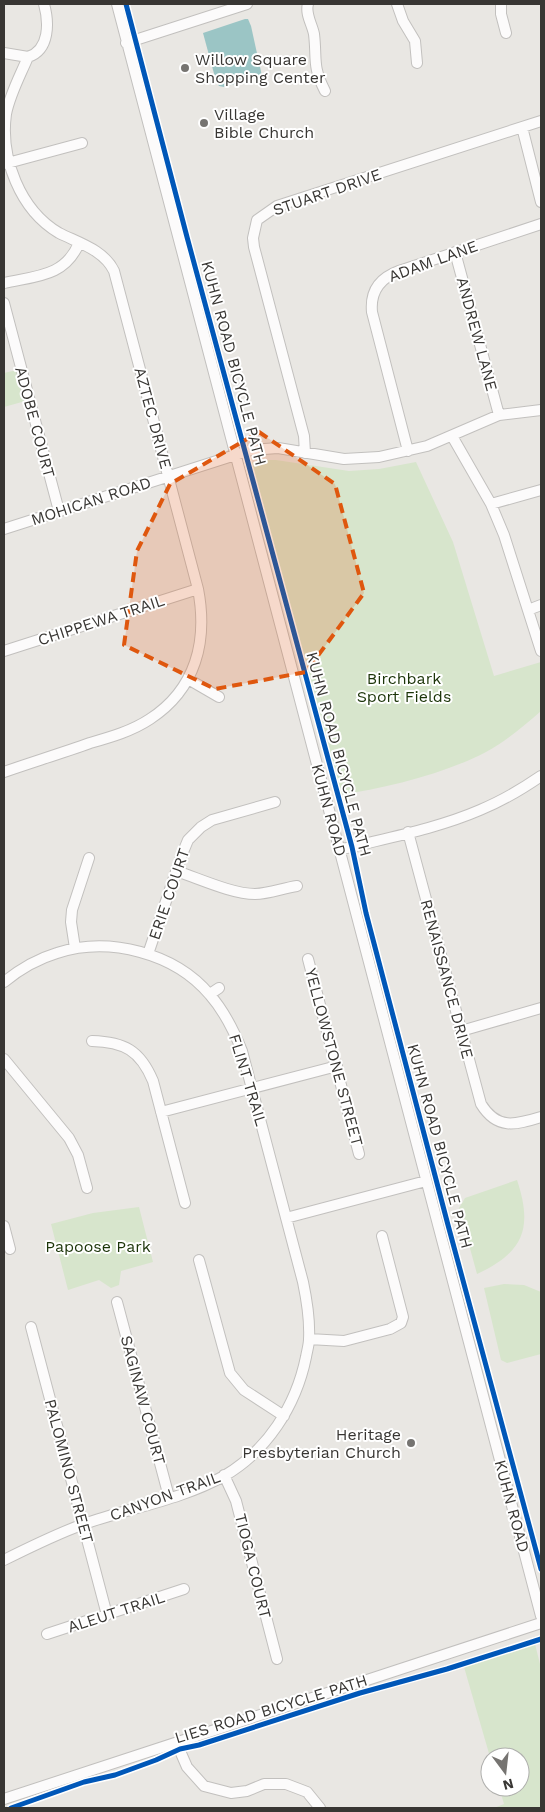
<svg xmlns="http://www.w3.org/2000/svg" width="545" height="1812" font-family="'Work Sans',sans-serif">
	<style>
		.green { fill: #d7e5cc }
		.water { fill: #9bc5c5 }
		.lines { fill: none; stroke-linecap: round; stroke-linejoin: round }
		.minor-casing { stroke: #c2c0be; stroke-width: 12 }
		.minor { stroke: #fcfbfb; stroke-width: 10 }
		.cycleway-casing { stroke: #fff; stroke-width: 8 }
		.cycleway { stroke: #0057b8; stroke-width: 5 }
		.marked { fill: #df570e; fill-opacity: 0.2; stroke: #df570e; stroke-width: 4; stroke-dasharray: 10 6; stroke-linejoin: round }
		.poi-dot { fill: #767471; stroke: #fff; stroke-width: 2 }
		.labels { text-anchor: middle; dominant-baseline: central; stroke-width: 4; stroke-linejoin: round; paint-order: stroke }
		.poi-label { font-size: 16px; fill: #383633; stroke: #fff; text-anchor: start }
		.street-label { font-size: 16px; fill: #383633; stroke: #fff }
		.park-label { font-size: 16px; fill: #1c3509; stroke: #fff }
	</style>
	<rect width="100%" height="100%" fill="#e9e7e3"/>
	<path class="green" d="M21,369L29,400L4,407V373Z
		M265,460H276L349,471L379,469L416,462L453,542L494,676L541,662V711C524,726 506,741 486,752C444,774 386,788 339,795L293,618L250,463Z
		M517,1180C533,1228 524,1252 477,1274L459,1208L465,1198Z
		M139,1207L153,1262L121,1271L119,1285L111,1288L99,1280L68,1290L51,1224L93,1213Z
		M504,1284L524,1285L541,1292V1354L507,1363L501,1360L484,1288Z
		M535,1644L541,1668V1808H494L504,1804L499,1787H520V1757H490L464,1667Z"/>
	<path class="water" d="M245,19H248L251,26L262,76L224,87L219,86L216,81L203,33Z"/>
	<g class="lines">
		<g class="minor-casing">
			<path id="minor" d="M117,4L541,1616
				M308,4C305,14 312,24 314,34C317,59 312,66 325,91
				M397,4L403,21L415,41L417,63
				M501,4V14L506,33
				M126,43L247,4
				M4,53L28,57
				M522,127L541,202
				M4,164L82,143
				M455,252L499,415
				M4,283C35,276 65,277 79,243
				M4,303L59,511
				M452,436L491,504L504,535L541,651
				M408,451L372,312C370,291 380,278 399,271L541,224
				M305,453L304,436L254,247L253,238L257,220L277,206L541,121
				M491,504L541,490
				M4,529L251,450L278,448L344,459L379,457L427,446L499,415L541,410
				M528,610L541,605
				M4,651L198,589
				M188,679L219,697
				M4,772C33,762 62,753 90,743C111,737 132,731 150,719C196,689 208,641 198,589L114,271C104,250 79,243 59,233C20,210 0,158 6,114C10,94 20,76 28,57C50,50 49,22 44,4
				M408,832L481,1104C497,1130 515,1125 541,1117
				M339,850C386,838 436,829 480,810C502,801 522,789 541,776
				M176,871C198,878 232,894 255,894C269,894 283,888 297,886
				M75,948L71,922L72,910L89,858
				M148,954L181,857L188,840L201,827L212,820L275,802
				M308,959L359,1154
				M4,982C20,969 37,959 57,953C109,936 175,953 210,995C225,1012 234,1031 242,1051L303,1282C307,1301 310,1320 309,1339C309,1345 307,1351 306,1357C296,1406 267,1451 224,1476C181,1500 129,1508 84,1524C56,1534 30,1547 4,1560
				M210,994L219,988
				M461,1031L541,1008
				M92,1041C124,1042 140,1050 153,1081L185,1203
				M4,1059L69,1138L78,1155L87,1188
				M161,1112L337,1066
				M286,1218L426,1181
				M4,1226L10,1249
				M199,1260L230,1373L244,1390L284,1416
				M117,1302L169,1497
				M31,1327L107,1615
				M309,1339L344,1341L390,1329L401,1323L403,1317L382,1236
				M224,1475L236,1501L277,1659
				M47,1634L184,1589
				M177,1744L187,1767L204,1786L231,1793L247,1791L264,1784H286L307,1792L320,1808
				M4,1799L541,1623"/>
		</g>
		<use href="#minor" class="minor"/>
		<g class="cycleway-casing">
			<path id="cycleway" d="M126,4L187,237L352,847L366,913L448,1225L541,1569
				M11,1808L84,1782L115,1775L156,1760L180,1749L199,1745L360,1693L447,1669L541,1639"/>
		</g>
		<use href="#cycleway" class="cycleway"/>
	</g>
	<path class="marked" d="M259,432L335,484L364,593L306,672L215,689L124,645L137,551L170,484Z"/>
	<g class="poi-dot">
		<circle cx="185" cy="68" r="5"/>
		<circle cx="204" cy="123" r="5"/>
		<circle cx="411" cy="1443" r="5"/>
	</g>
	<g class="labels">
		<g class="poi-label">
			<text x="195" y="59">Willow Square<tspan x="195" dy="18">Shopping Center</tspan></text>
			<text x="214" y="114">Village<tspan x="214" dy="18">Bible Church</tspan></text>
			<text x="401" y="1434" text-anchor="end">Heritage<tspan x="401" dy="18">Presbyterian Church</tspan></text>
		</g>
		<g class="street-label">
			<text transform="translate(327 192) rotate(-19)">STUART DRIVE</text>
			<text transform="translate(433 261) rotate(-20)">ADAM LANE</text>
			<text transform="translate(477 334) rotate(75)">ANDREW LANE</text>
			<text transform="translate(234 363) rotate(75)">KUHN ROAD BICYCLE PATH</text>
			<text transform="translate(153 418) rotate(75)">AZTEC DRIVE</text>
			<text transform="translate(35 422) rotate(75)">ADOBE COURT</text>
			<text transform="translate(91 501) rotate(-18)">MOHICAN ROAD</text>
			<text transform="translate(101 620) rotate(-18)">CHIPPEWA TRAIL</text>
			<text transform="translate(339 754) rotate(75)">KUHN ROAD BICYCLE PATH</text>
			<text transform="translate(329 810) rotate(75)">KUHN ROAD</text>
			<text transform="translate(169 894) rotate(-71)">ERIE COURT</text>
			<text transform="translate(447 979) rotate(75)">RENAISSANCE DRIVE</text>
			<text transform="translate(334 1057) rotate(75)">YELLOWSTONE STREET</text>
			<text transform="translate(248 1080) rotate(73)">FLINT TRAIL</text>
			<text transform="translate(440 1146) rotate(75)">KUHN ROAD BICYCLE PATH</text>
			<text transform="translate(143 1400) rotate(75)">SAGINAW COURT</text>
			<text transform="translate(69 1471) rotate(75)">PALOMINO STREET</text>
			<text transform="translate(165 1496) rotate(-20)">CANYON TRAIL</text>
			<text transform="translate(512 1506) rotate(75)">KUHN ROAD</text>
			<text transform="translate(253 1566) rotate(76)">TIOGA COURT</text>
			<text transform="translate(116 1612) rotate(-18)">ALEUT TRAIL</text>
			<text transform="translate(271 1709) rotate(-17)">LIES ROAD BICYCLE PATH</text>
		</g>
		<g class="park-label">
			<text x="404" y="678">Birchbark<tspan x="404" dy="18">Sport Fields</tspan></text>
			<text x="98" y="1246">Papoose Park</text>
		</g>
	</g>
	<rect width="545" height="1812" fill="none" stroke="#383633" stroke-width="10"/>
	<g transform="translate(505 1772) rotate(165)"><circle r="24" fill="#ffffff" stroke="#afafad"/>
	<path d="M0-4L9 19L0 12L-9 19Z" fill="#767471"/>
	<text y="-8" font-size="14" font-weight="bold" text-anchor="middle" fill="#383633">N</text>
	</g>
</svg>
